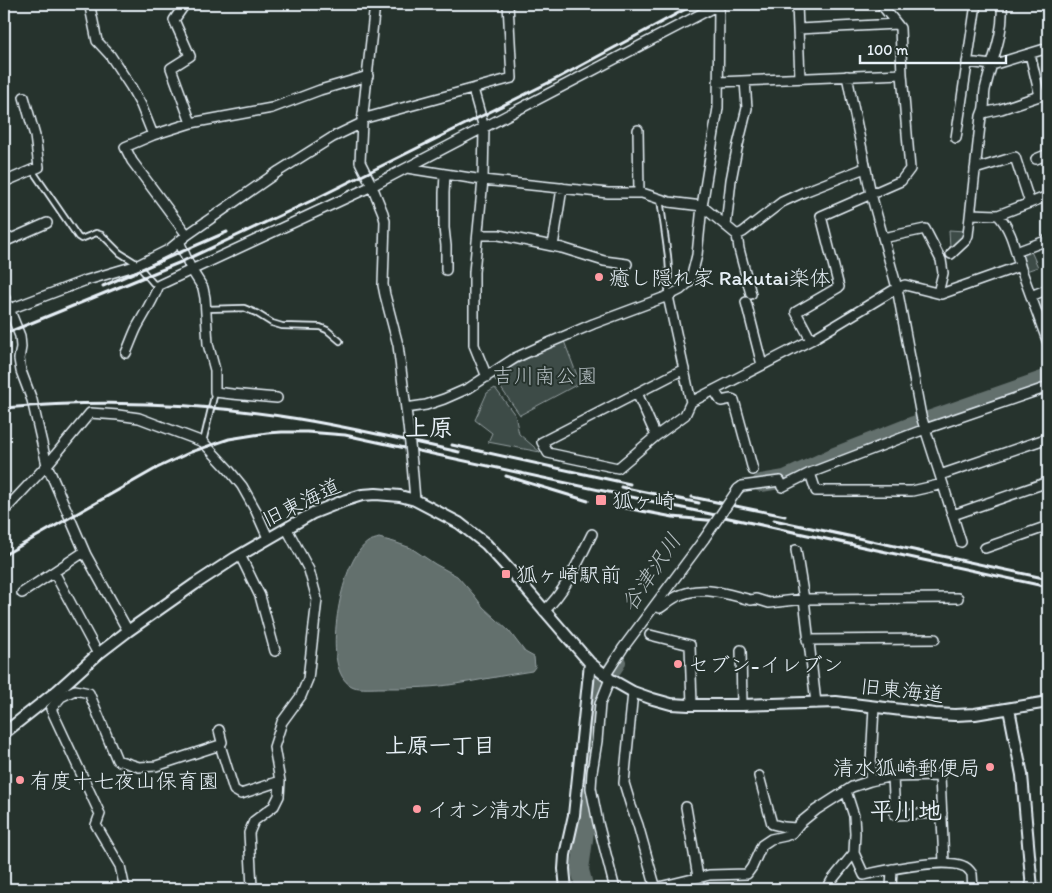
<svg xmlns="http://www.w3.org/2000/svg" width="1052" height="893" font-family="Itim,'Klee One',sans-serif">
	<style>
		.green { fill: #3e4b47; stroke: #939ea0 }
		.water { fill: #636f6d; stroke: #98a3a5 }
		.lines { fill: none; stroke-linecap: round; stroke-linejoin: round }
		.river { stroke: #636f6d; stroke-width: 18 }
		.service-casing { stroke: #e8f1f8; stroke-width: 8 }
		.minor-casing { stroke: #e8f1f8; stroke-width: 12 }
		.tertiary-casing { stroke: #e8f1f8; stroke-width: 14 }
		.service { stroke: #26332d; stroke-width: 4.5 }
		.minor { stroke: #26332d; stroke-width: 9 }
		.tertiary { stroke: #26332d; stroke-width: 10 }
		.rail { stroke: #e8f1f8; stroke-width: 3 }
		.minor-bridge-casing { stroke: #e8f1f8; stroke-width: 12; stroke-linecap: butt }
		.minor-bridge { stroke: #26332d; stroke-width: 9 }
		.poi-dot { fill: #ff9aa2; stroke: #26332d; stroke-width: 2 }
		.labels { text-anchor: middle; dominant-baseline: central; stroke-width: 4; stroke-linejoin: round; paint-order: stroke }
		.poi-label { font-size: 21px; fill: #e8f1f8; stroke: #26332d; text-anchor: start }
		.park-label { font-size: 21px; fill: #b5bfc3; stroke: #26332d }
		.street-label { font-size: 21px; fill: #e8f1f8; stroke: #26332d }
		.water-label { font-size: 22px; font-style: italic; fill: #b3bdc0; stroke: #26332d }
		.neighbourhood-label { font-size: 22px; font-weight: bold; fill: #e8f1f8; stroke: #26332d }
		.quarter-label { font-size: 24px; font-weight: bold; fill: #e8f1f8; stroke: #26332d }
	</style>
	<rect width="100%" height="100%" fill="#26332d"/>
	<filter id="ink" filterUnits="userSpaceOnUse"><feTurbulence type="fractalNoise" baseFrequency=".02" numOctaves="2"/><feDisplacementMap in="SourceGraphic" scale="10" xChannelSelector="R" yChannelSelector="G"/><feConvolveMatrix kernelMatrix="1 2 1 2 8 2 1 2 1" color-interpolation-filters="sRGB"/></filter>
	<g filter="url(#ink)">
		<path class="green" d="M949,230L965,231L962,242L950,248Z
			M1030,249L1038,267L1026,271L1021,254Z
			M564,341L580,383L520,415L493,377L537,353Z
			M495,388L515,415L519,434L540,452L488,442L492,433L475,420L487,393Z"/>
		<path class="water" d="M379,538L394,542L411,548L435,564L457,576L474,595L483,607L509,631L525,652L534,657L535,667L532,671C504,675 477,681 449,685C426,688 404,688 381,688C374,688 360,689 354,687C321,675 339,587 352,563C355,556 362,546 368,542C371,540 376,539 379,538Z"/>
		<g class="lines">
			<path class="river" d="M761,483L785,479L835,456L914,425L1048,378
				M585,889L580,870L586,824L585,798L596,699L602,685L617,662"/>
			<g class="service-casing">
				<path id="service" d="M32,170L78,237L81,239L96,233L102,235L120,253L136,263L153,283L158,285
					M660,199L668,256L669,270L668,296
					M205,309L244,308L256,313L272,323L282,326L320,327L327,330L340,341
					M203,442L215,392"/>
			</g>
			<g class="minor-casing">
				<path id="minor" d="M91,4L90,7L97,41L110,55L131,87L141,105L153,135
					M185,4L174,20L190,56L171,68L191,123
					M375,4L362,123L360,162L372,186L383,213L385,221L383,285L385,295L398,345L408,425
					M797,4L800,78
					M798,29L897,24
					M1030,54L1040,96
					M967,62L992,65L1048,48
					M847,76L871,194L897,288L921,416L940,475L961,542
					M718,82L902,74
					M473,89L484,128L483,180L474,272V345L487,377
					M983,113L1001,109L1048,93
					M362,119L512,78L508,4
					M638,130L639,193
					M956,138L976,4
					M1036,159L1048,154
					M407,168L483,180L608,193H642L669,202L702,206L737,235L743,232L782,202L804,192L865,168
					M975,169L1015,157L1030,203
					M445,174L444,193V228L446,246V270
					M4,182L39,167L35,136L24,97
					M971,214L998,215C1012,230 1015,250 1021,269C1030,294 1039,318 1048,343
					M998,215L1048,196
					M726,226L731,180L737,149L747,108L745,81
					M187,235L132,161L125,147L153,135L191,123L272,108L320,90L368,76
					M478,235H499L562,248L604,261L627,264
					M737,235L739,249L751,294
					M883,238L925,229L941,260L943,273L938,293
					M179,241L191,269L203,288L205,298L208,344L215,370V392L232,394L277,398
					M4,242L47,223
					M553,246L562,188
					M1016,252L1048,240
					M951,254L966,240L968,235L981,116C987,104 983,101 985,90C991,62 1004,35 1002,6
					M4,296L20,336L21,347L19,359L21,371L32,400L47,465L86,555L128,631
					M668,296L691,402L685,415L656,436L618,468L548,453L542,442L684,369
					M1031,296L1048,289
					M746,302L762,365
					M10,309L84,281L138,265L170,249L187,235L279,171L333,137L362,123
					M811,340L796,312L839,287L821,216L901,181L910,169L902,74L900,28L881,4
					M126,353C130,344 133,335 137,327C145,313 153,300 159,285L372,186L720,4
					M714,390L721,401L731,399L734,400L753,470
					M637,393L656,436
					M691,402L811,340L897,288L905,285L941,294L1020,266
					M406,408L426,405L444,399L469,388L515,358L537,348L593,324L668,296L680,290L688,283L692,275L697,255L702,206L718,108L719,4
					M412,464L415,500
					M810,473L816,491H912L943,484
					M940,475L1048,438
					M738,489L742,486L780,481L782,487L810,473L925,429L1048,387
					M4,511L47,465L90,413L118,415L139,418L203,442L229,470L242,486L256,511L268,538
					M953,515L1048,482
					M985,548L1048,526
					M796,550L804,599L816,703
					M240,555L260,596L275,651
					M54,572L98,654
					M22,593L84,552
					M655,606L660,608C665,605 670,600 676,597C700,584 726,594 751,600L756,599L769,603L804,599L958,598
					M544,611C566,591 579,560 592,534
					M650,635L690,645L692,705
					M807,640L935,639
					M741,650L742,705
					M605,676L623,648L704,539
					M610,679L600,704L597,741L592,772L591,788L598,823L615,889
					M57,691L61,697L51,709L100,814L96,825L120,866L125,889
					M633,692L624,783L631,806L638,825L656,889
					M61,697L75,690L89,693L117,760L139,767L156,766L220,745
					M219,730L222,742L220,745L234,790L241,794L280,781
					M759,776L772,824L784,827L796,828
					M893,777L895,815L942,813
					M870,781L874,707
					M686,807L698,877
					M854,853L864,875C886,870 943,858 963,866C967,867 970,871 972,874L973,889
					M249,889L252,887L249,833L254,821L274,806L279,796L280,781L274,747L282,722L301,696L308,679L317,599L309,570L287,529
					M652,889L655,888L709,875L747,874L752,867L762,845L771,839L785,836L792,833L800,823L816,810L852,787L870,781L888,777L940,776L944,863
					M827,889L832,880L854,853L855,833L854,816L846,791
					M891,889L892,869"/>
			</g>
			<g class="tertiary-casing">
				<path id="tertiary" d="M1009,709L1022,775L1032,889
					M4,733L57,691L98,654L128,631L195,584L235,558L313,513L346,500L362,495L376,494L400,496L415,500L459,523L486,544L515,576L590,663L610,679L633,692L653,699L671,704L689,705H742L836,702L935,714L955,715L975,714L1048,702
					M566,889L564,869L565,855L574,815L590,663"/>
			</g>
			<use href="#service" class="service"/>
			<use href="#minor" class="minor"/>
			<use href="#tertiary" class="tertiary"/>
			<path class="rail" d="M103,286L227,232
				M4,334L181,262L313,200L558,78L695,4
				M4,408C102,399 202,403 299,419C353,428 406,440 459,452
				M452,445L630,484
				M506,476L588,501
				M621,487L699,503
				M692,497L785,516
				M615,506L673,517L718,521
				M774,520L1048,579
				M4,555L157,468L191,452L229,439L267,433L282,432H307L345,435L1048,587"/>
			<g class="minor-bridge-casing">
				<path id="minor-bridge" d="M408,425L412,464
					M704,539L738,489"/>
			</g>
			<use href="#minor-bridge" class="minor-bridge"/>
		</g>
	</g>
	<g class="poi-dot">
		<circle cx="599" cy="277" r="5"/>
		<rect x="595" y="494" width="12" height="12" rx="2.5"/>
		<rect x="501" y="569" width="10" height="10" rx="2.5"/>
		<circle cx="678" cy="664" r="5"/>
		<circle cx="990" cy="767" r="5"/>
		<circle cx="20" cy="780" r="5"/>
		<circle cx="417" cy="809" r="5"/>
	</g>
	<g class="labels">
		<g class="poi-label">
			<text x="609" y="277">癒し隠れ家 Rakutai楽体</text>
			<text x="612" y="500">狐ヶ崎</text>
			<text x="516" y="574">狐ヶ崎駅前</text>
			<text x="688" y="664">セブン-イレブン</text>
			<text x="980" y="767" text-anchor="end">清水狐崎郵便局</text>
			<text x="30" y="780">有度十七夜山保育園</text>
			<text x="427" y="809">イオン清水店</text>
		</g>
		<g class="park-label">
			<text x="545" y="375">吉川南公園</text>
		</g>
		<g class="street-label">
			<text transform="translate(301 502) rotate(-26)">旧東海道</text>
			<text transform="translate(902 690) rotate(6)">旧東海道</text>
		</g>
		<g class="water-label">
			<text transform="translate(651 572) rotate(-56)">谷津沢川</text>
		</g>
		<g class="neighbourhood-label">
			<text x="440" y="745">上原一丁目</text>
		</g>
		<g class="quarter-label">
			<text x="429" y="427">上原</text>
			<text x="906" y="810">平川地</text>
		</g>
	</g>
	<rect width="1052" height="893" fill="none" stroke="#26332d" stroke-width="20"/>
	<rect x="10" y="10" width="1032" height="873" fill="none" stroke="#e8f1f8" stroke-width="2" filter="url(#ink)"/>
	<path d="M860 55v8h146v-8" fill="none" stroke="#e8f1f8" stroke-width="2.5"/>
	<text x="867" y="55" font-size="15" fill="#e8f1f8" stroke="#26332d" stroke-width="4" paint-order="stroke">100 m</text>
</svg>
